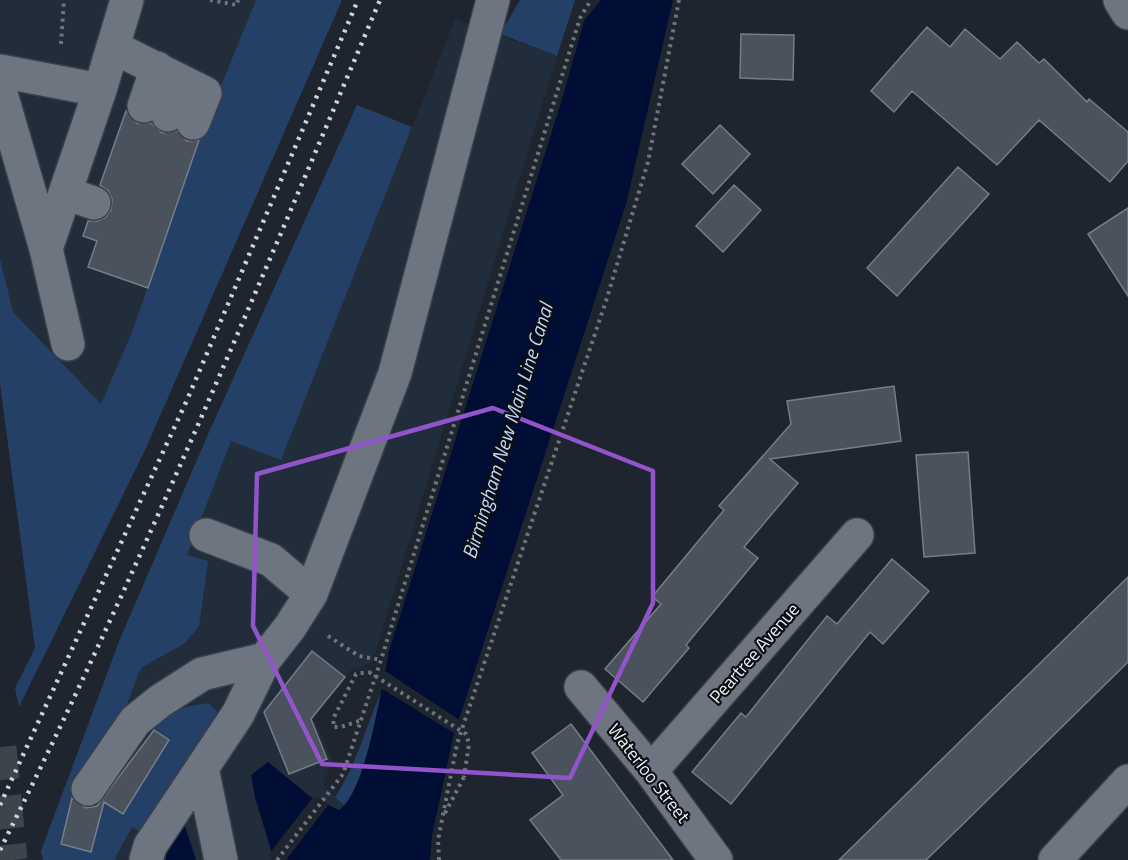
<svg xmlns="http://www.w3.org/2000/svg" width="1128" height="860" font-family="'Titillium Web',sans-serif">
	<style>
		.built { fill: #222d3b }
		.green { fill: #254067 }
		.water { fill: #000d34 }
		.pier { fill: #1e252e }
		.building { fill: #4a525d; stroke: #757d89; stroke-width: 1.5 }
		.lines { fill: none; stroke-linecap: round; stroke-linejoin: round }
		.major-tunnel { stroke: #3d444c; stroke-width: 33; stroke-dasharray: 33 16; stroke-linecap: butt }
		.minor-casing { stroke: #3a4048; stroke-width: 36 }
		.path { stroke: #6f757d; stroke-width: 4; stroke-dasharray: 3 4.5; stroke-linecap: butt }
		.minor { stroke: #6d7581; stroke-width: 33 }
		.rail { stroke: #cdd3d9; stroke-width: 4.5; stroke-dasharray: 3 6; stroke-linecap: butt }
		.path-bridge { stroke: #6f757d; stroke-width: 4; stroke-dasharray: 3 4.5; stroke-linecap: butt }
		.marked { fill: none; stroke: #9254ca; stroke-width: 4.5; stroke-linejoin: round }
		.labels { text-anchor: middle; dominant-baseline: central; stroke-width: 4.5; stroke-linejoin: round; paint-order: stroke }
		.street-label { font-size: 18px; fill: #edf2f8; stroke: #0b0e12 }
		.water-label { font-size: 20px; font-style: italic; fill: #bfd7f9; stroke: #0b0e12 }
	</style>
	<rect width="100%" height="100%" fill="#1e252e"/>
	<path class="built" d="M0,0H256L204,127L132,332L101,405L0,357Z
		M455,19L557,56L372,663L352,669L313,716L332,760L323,785L345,806L339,810L327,807L301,791L268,762L255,797L274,860H196L185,827L176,826L165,860H43L41,851L120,639L209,432L281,459Z"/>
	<path class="green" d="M256,0H342L146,448L19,707L15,688L35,648L0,384V259L13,312L101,404L132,332L204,127Z
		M520,0H575L557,56L500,34Z
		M357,105L412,127L281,460L231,441L187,555L208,561L199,626L185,643L141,668L118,727L75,786L61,844L91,852L104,802L169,740L150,728L171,710L208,703L216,710L218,719L144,834L132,827L114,860H43L41,851L120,639L209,432Z
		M381,692C373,729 367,774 345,806L335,797C356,766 366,727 381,692Z"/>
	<path class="water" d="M601,0H673L626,204L453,738L432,835L430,860H274L255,797L251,775L268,762L312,798L339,810C366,793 382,685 389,651L563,96L584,21Z
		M176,825L185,826L196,860H165Z"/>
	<path class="pier" d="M382,669L461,721L457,735L379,687Z
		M314,796L329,804L286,860H271L269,854Z"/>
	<path class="building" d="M927,27L950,47L965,29L1000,59L1017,42L1039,63L1044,59L1087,102L1089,99L1128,132V161L1110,182L1039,120L997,165L912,91L894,112L871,91Z
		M741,34L794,35L793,80L740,78Z
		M126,111L137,123H151L162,133L177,131L187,141L199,140L148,288L88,267L97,241L83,236L88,221H98L106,217L111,210L112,199L108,191L100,185Z
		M720,125L750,154L713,194L682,164Z
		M958,167L989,194L897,296L867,268Z
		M734,185L761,210L723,252L696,226Z
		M1128,208V296L1088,234Z
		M894,386L901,441L770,459L798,483L744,547L758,558L686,645L689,648L643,702L605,669L661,604L652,597L724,510L719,506L791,424L787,401Z
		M968,452L975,553L924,557L916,455Z
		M892,559L929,591L883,644L870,632L731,804L692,772L741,713L746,717L827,616L837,624Z
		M1128,577V662L959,828L926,860H839Z
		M312,651L345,677L311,719L327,759L289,774L264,712Z
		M571,724L673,860H561L530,820L563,795L532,753Z
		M154,730L169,740L123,814L104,802L91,852L61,844L72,798L86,808L97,806Z"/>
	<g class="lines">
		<path class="major-tunnel" d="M0,747L11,860"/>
		<g class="minor-casing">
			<path id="minor" d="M1120,0L1128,13
				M113,47L205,93L193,123
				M0,71L100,90
				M0,90L46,249
				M144,106L157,68
				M168,115L181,81
				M65,193L94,203
				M68,344L46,249L100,90L127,0
				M206,535L271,560L311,594
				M581,687L651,771L716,860
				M202,768L221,860
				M651,771L857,535
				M88,789L135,721L160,701L202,674L265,659
				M146,860L150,846L238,714L265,659L290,627L311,594L395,373L493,0
				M1055,860L1128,781"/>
		</g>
		<path class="path" d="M210,0L237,5L238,0
			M61,44L64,0
			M328,636L359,656L381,660
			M359,721L341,727H333L334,717L356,674L369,672
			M445,813L464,777
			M277,860L343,774L381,660L580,18L591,0
			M439,860L438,840L457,744L606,301L648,162L679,0"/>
		<use href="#minor" class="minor"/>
		<path class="rail" d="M0,805L187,400L358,0
			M0,850C139,572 259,285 380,0"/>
		<path class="path-bridge" d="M369,672L466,734L469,744L464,777"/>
	</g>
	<path class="marked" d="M493,408L653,471V603L570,778L322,764L253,626L257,474Z"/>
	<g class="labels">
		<g class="street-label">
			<text transform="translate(754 653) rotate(-49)">Peartree Avenue</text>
			<text transform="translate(649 773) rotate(52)">Waterloo Street</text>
		</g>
		<g class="water-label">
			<text transform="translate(507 431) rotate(-73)">Birmingham New Main Line Canal</text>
		</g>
	</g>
</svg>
